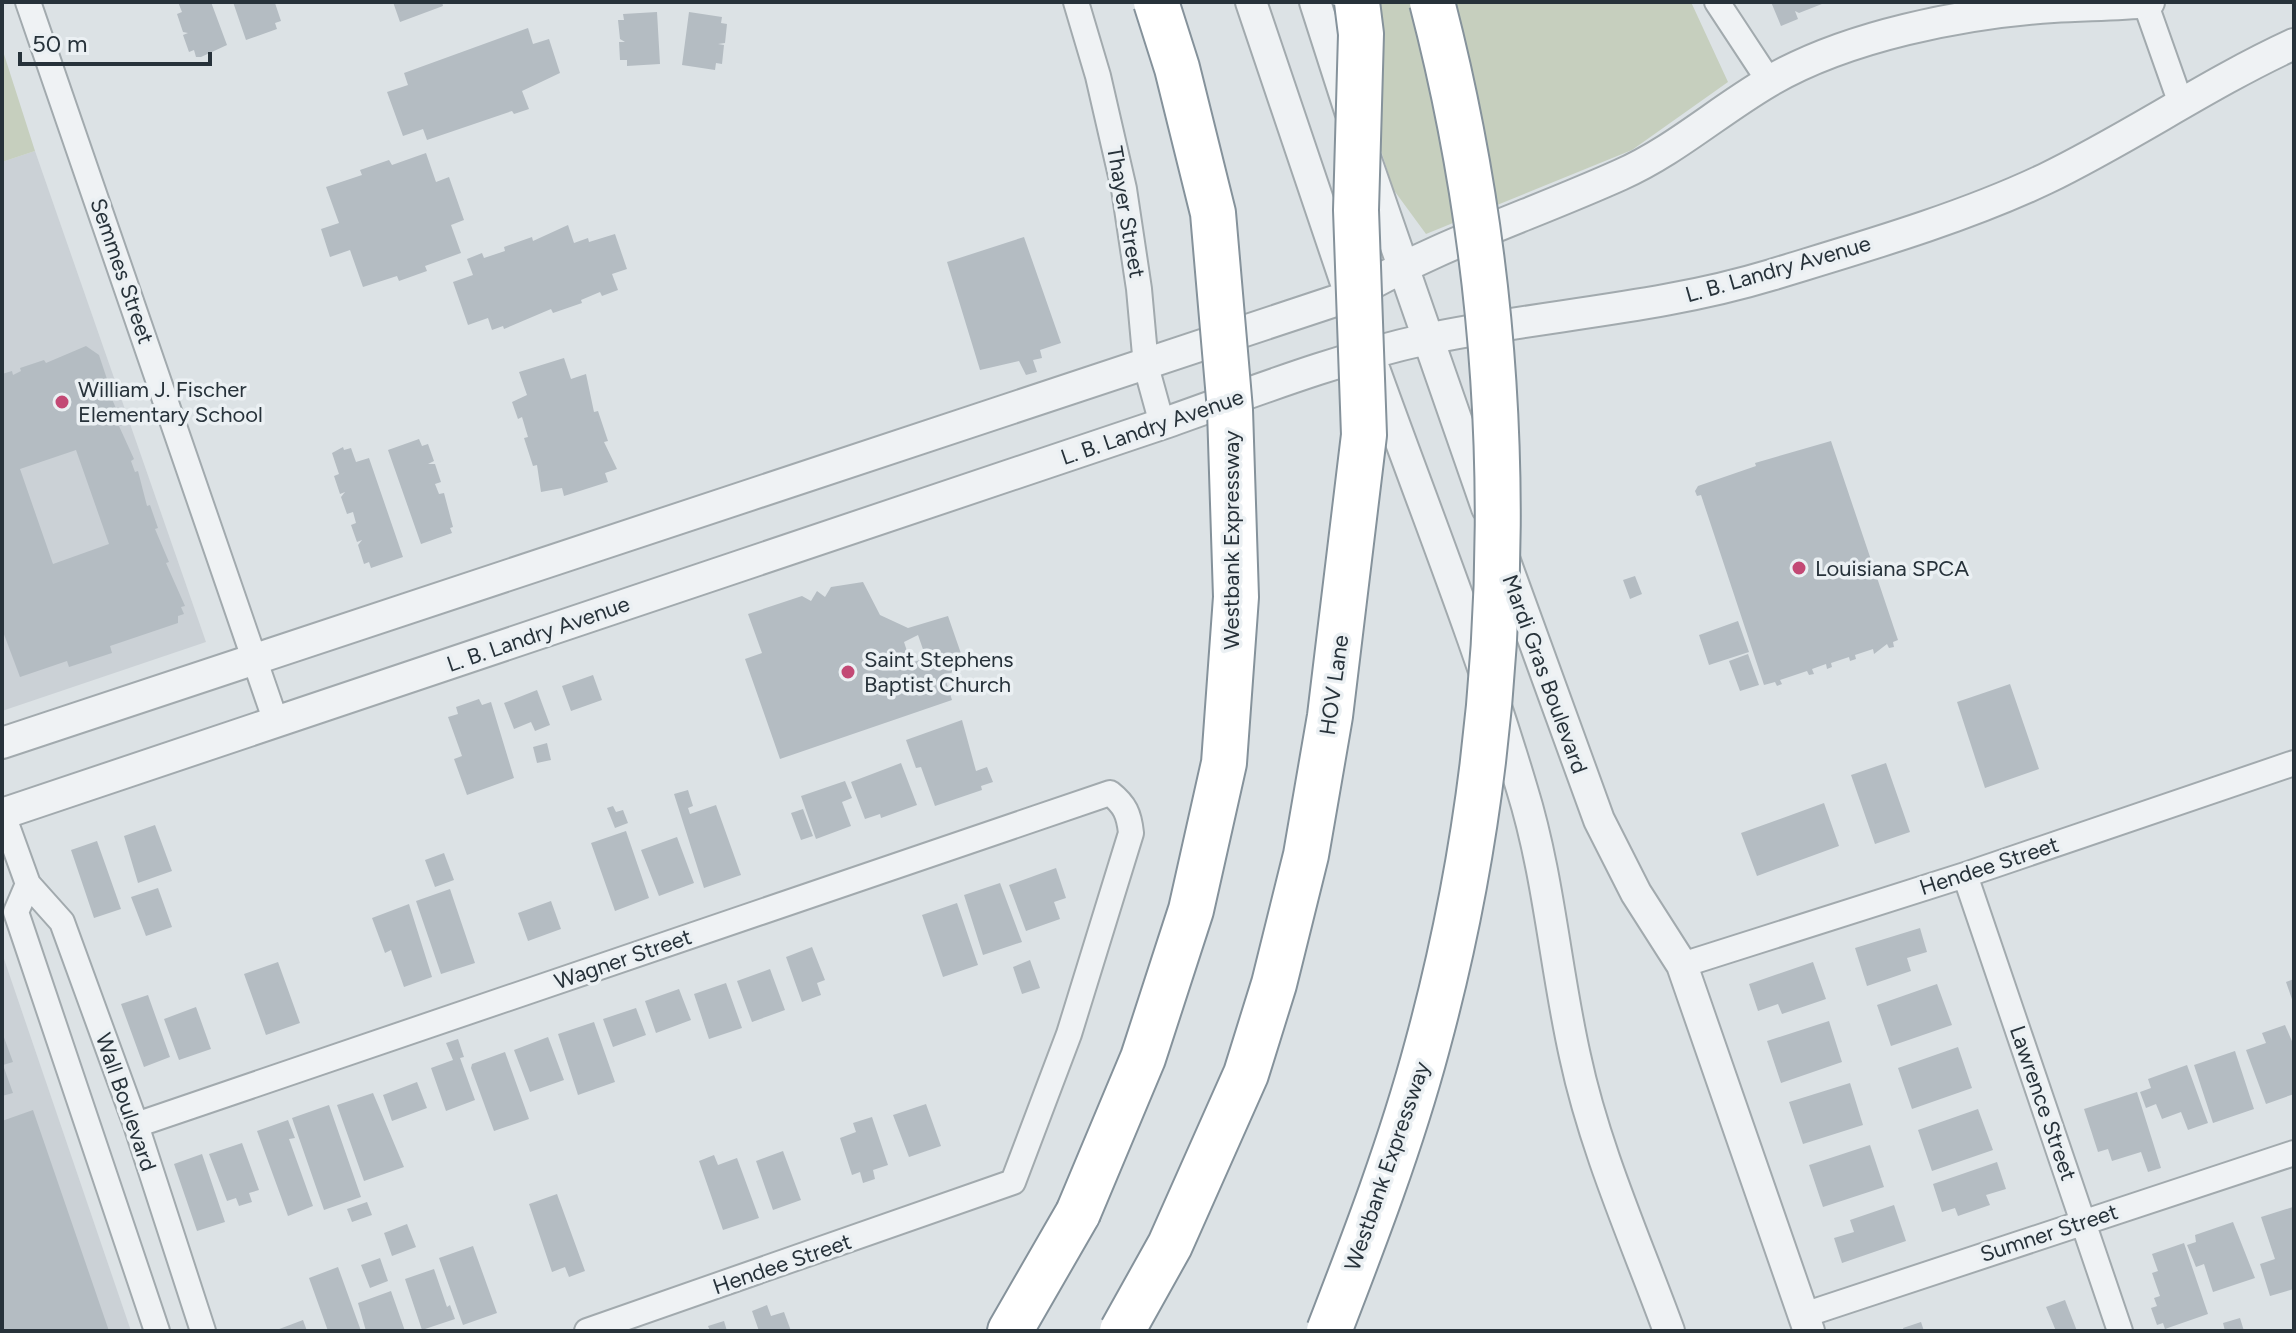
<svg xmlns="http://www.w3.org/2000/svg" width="2296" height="1333" font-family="Figtree,sans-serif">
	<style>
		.built { fill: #cbd1d6 }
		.green { fill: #c6cfbe }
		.building { fill: #b4bcc2; fill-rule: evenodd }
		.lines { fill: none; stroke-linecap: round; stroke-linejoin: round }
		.minor-casing { stroke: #a2aaae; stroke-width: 28 }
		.tertiary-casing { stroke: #a2aaae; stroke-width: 34 }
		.motorway-casing { stroke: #85929b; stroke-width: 48 }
		.minor { stroke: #eff2f4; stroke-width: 24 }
		.tertiary { stroke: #eff2f4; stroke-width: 30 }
		.motorway { stroke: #fff; stroke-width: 44 }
		.motorway-bridge-casing { stroke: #85929b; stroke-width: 48; stroke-linecap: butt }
		.motorway-bridge { stroke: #fff; stroke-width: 44 }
		.poi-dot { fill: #c34975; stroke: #ebf0f3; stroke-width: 3 }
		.labels { text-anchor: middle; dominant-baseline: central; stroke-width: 7; stroke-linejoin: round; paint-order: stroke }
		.street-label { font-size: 22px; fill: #27323a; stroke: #ebf0f3 }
		.poi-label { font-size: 22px; fill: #27323a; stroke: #ebf0f3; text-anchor: start }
	</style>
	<rect width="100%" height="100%" fill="#dce2e5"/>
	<path class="built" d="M35,151L206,642L2,711V162Z
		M2,953L131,1331H2Z"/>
	<path class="green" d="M1335,2H1691L1728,82L1632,150L1426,234L1393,189Z
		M2,48L35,151L2,162Z"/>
	<path class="building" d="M178,2H211L227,45L201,57H196L194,50L189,52L183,35L188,33L183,32L177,14L182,12Z
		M233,2L275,3L281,21L275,23L277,29L246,40Z
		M393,2H442L443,6L400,22Z
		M1771,2H1827L1799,13L1795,11L1798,19L1781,26Z
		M657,12L660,64L627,66V60H620L619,42H625L620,39L618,20H624L623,14Z
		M689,12L722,17L721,23L727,24L725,43L718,44L724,45L722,64L716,63L715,70L682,65Z
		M528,28L533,44L549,39L560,73L522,91L529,109L514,114L512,111L427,140L423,129L403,136L387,92L408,85L404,73Z
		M426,153L436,182L449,177L464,220L451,225L461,253L425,266L427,271L399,281L397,276L363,287L350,250L330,257L321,229L339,223L326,187L362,175L360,170L389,160L392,165Z
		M568,225L574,243L588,238L589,242L615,234L627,269L612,274L618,290L602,296L600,292L581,300L582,303L553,313L551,309L504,329L503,326L492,330L488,318L468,325L453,282L473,275L467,259L482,253L484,258L505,251L504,247L532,237L533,241Z
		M1024,237L1061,343L1040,350L1042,358L1033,360L1037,372L1026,375L1019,361L980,370L947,262Z
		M86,346L99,355L107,379L104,380L123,425L119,426L134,459L131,461L135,472L138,471L147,506L150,505L158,528L155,529L169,562L166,563L185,606L181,607L184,614L178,616V623L110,646L112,653L69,667L67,661L20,677L2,629V374L12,371L13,375L21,371L20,368L44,360L46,363ZM76,450L109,544L53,564L20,469Z
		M564,358L571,379L586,374L594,412L598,411L608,441L604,442L617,469L605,473L608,482L564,496L562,488L541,492L537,465L533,466L524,438L528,437L522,417L518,419L512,402L527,395L519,372Z
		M419,439L422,446L428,444L434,461L428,464H435L441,482L435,484L439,494L444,493L453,527L450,528L452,533L421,544L388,450Z
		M1831,441L1898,640L1893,642L1894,647L1889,648L1887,644L1874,654L1873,649L1855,655L1856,659L1850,661L1849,657L1831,663L1832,667L1827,669L1826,664L1812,669L1814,674L1809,675L1807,671L1780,680L1782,684L1777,686L1775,682L1764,685L1701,495L1697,496L1695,491L1698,486L1756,466L1755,463Z
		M343,447L344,450L351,448L356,462L369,458L403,557L371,568L369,562L364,564L358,545L362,540L357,542L351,525L356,523L353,512L347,514L341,497L345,492L340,494L334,476L339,474L332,453Z
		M1635,576L1642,594L1630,599L1623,580Z
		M863,582L880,615L908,628L948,616L966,668L944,675L952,700L780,759L745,659L762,653L748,614L802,596L811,601L817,591L825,597L831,587ZM918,635L926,658L911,663L904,642Z
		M1738,621L1749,652L1709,665L1699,635Z
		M1748,654L1759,685L1740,691L1729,661Z
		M593,675L602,700L571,711L562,686Z
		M2010,684L2039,769L1985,788L1957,702Z
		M537,690L550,725L535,731L531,722L514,729L504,703Z
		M479,699L482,705L491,702L514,778L467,795L454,759L462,756L448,717L458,714L456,707Z
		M962,720L976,771L987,767L993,782L981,786L982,790L935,806L921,767L916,768L906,740Z
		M547,743L551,760L537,763L533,747Z
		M901,763L917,805L881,818L880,814L865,819L851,782Z
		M1886,763L1910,832L1875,844L1851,775Z
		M845,781L852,798L842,802L851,826L816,839L801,796Z
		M688,790L693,806L688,808L690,814L716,805L741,875L704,888L674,794Z
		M1824,803L1839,846L1757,876L1741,833Z
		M613,806L616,812L623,810L628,823L615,828L607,808Z
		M803,809L813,836L801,840L791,813Z
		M155,825L172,871L138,883L124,836Z
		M626,831L649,898L615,911L591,843Z
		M677,837L694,883L659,896L641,850Z
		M97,841L121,909L94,918L71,850Z
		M444,853L454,880L435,887L425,860Z
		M1056,868L1066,898L1054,902L1060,919L1026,931L1009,885Z
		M1000,883L1022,942L983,955L964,895Z
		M158,888L172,927L146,936L131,897Z
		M450,889L475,963L441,974L416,901Z
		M551,901L561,929L528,941L518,913Z
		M957,903L978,965L943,977L922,915Z
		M409,904L432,977L404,987L391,950L385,953L372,918Z
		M1920,928L1927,952L1907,958L1911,971L1867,986L1855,948Z
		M812,947L825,980L817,983L821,995L802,1002L786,957Z
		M1030,960L1040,988L1022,994L1013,967Z
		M278,962L300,1023L266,1035L244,974Z
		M1813,962L1826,999L1782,1014L1778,1004L1758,1011L1749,984Z
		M770,969L785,1010L752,1022L737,981Z
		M2294,979V1005L2286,982Z
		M726,983L742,1028L709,1039L694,994Z
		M1937,984L1952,1025L1891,1046L1877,1005Z
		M679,989L691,1020L656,1033L645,1001Z
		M148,995L170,1057L144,1067L121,1004Z
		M196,1007L211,1049L179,1060L164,1019Z
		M636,1008L646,1035L613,1047L603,1019Z
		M1829,1021L1842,1062L1781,1083L1767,1041Z
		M594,1022L615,1082L578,1095L558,1034Z
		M2285,1025L2294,1046V1094L2266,1104L2246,1050L2266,1043L2262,1033Z
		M2,1032L13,1062L3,1065L13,1093L2,1096Z
		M548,1037L564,1080L530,1092L514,1050Z
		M458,1039L464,1057L460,1058L475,1100L446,1111L431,1068L453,1060L446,1043Z
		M1958,1047L1972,1088L1912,1109L1898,1068Z
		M2235,1051L2254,1109L2213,1123L2194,1065Z
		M505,1052L529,1119L494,1131L471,1068L472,1064Z
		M2187,1065L2208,1123L2188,1130L2181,1112L2162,1119L2156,1104L2146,1108L2140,1092L2151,1088L2148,1079Z
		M417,1082L427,1108L392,1121L383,1095Z
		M1850,1083L1863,1125L1803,1144L1789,1102Z
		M2137,1092L2161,1168L2148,1172L2141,1152L2112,1161L2108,1149L2098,1152L2084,1109Z
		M373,1093L404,1167L364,1181L337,1105Z
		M926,1104L941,1146L909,1157L893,1115Z
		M329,1105L361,1197L324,1210L292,1118Z
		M1978,1109L1993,1150L1932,1171L1918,1130Z
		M33,1110L109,1331H3L2,1121Z
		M872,1117L888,1165L873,1170L875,1179L863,1183L860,1172L852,1175L840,1138L856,1132L853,1123Z
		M288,1120L295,1138L289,1139L313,1206L288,1216L257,1131Z
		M242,1143L259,1190L249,1193L252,1202L239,1206L236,1198L227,1201L209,1154Z
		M1870,1145L1884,1187L1823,1207L1809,1165Z
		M783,1151L801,1200L773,1210L756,1161Z
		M202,1154L225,1222L197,1231L174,1164Z
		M714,1155L718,1165L737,1158L759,1218L723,1230L699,1161Z
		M1997,1162L2006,1189L1986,1195L1990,1205L1958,1216L1955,1208L1942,1212L1933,1184Z
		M557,1194L585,1271L569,1277L565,1267L552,1272L529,1204Z
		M367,1202L372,1215L352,1222L347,1209Z
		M1894,1205L1906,1241L1842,1263L1834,1238L1854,1232L1850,1220Z
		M2293,1207L2294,1289L2270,1296L2260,1264L2275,1259L2261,1217Z
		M2233,1222L2255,1278L2213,1292L2204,1264L2196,1267L2187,1245L2196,1242L2195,1235Z
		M407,1224L416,1247L392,1256L384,1233Z
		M2184,1243L2208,1314L2165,1329L2163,1323L2157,1325L2151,1308L2157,1306L2154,1298L2160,1296L2152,1273L2158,1271L2152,1254Z
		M473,1246L497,1313L463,1325L439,1258Z
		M380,1258L388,1281L370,1288L361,1265Z
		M338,1267L361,1331H328L309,1278Z
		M434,1269L447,1307L450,1305L455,1319L422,1330L405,1279Z
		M391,1291L405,1331H366L358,1303Z
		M2065,1300L2077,1331H2056L2046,1307Z
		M767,1305L771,1316L784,1312L791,1331H759L752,1311Z
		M2240,1318L2244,1331H2225L2223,1323Z
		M303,1320L307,1331H274Z
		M724,1321L727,1331H710L708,1326Z
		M1921,1322L1924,1331H1904L1903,1328Z"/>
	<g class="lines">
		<g class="minor-casing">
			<path id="minor" d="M28,2L276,722
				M1076,2L1098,76L1124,189L1139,289L1146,366L1162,424
				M1717,2L1769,81
				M2145,2L2180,101
				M2,812L28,884L62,922L136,1125L203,1331
				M1965,875L2120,1331
				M28,884L16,912L157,1331
				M1682,965L1965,875L2294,763
				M136,1125L1110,793C1125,805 1129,814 1131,833L1069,1034L1013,1182L587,1331
				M1804,1315L2294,1153"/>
		</g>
		<g class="tertiary-casing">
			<path id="tertiary" d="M1251,2L1349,292
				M1315,2L1350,111
				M1366,160L1487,508
				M1371,360C1422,503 1479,644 1522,789C1549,876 1555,967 1575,1056C1595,1150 1636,1241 1669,1331
				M1505,561L1599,820L1636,893L1682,965L1809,1331
				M2,743L1350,296C1436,245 1529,216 1620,175C1674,151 1717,112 1768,82C1846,36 1963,13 2053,7C2085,5 2117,5 2149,2
				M2,814L1162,424C1250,393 1336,359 1427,339C1541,315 1659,309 1771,275C1859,248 1961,219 2045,179C2130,138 2207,84 2294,44"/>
		</g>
		<g class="motorway-casing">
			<path id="motorway" d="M1010,1331L1078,1213"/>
		</g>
		<use href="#minor" class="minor"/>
		<use href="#tertiary" class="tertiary"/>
		<use href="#motorway" class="motorway"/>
		<g class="motorway-bridge-casing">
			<path id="motorway-bridge" d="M1078,1213L1143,1058L1191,910L1224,763L1236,597L1230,410L1213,213L1177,68L1156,2
				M1122,1331L1170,1245L1246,1074L1274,984L1306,855L1330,716L1364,435L1356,210L1361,34L1357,2
				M1329,1331C1365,1238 1401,1144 1427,1047C1520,706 1521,344 1432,2"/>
		</g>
		<use href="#motorway-bridge" class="motorway-bridge"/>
	</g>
	<g class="poi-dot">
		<circle cx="62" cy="402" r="8"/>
		<circle cx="1799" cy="568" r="8"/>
		<circle cx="848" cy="672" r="8"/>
	</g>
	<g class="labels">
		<g class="street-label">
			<text transform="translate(1126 212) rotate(80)">Thayer Street</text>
			<text transform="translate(1778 269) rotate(-16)">L. B. Landry Avenue</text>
			<text transform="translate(122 271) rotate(71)">Semmes Street</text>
			<text transform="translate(1152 427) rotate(-19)">L. B. Landry Avenue</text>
			<text transform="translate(1231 540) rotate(-90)">Westbank Expressway</text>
			<text transform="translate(538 634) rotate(-19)">L. B. Landry Avenue</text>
			<text transform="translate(1545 674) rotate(70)">Mardi Gras Boulevard</text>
			<text transform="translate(1334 685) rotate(-82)">HOV Lane</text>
			<text transform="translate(1989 866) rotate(-18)">Hendee Street</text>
			<text transform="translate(623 959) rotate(-19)">Wagner Street</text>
			<text transform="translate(126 1102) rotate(71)">Wall Boulevard</text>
			<text transform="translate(2043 1103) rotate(71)">Lawrence Street</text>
			<text transform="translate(1387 1166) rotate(-71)">Westbank Expressway</text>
			<text transform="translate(2049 1233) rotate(-18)">Sumner Street</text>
			<text transform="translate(782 1264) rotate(-19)">Hendee Street</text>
		</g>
		<g class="poi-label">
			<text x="78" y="389">William J. Fischer<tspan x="78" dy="25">Elementary School</tspan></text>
			<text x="1815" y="568">Louisiana SPCA</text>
			<text x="864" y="659">Saint Stephens<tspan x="864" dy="25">Baptist Church</tspan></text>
		</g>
	</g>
	<rect width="2296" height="1333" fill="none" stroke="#27323a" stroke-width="8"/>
	<path d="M20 52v12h190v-12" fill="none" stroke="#27323a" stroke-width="4"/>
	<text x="32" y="52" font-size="24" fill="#27323a" stroke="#ebf0f3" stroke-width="6" paint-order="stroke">50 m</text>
</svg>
